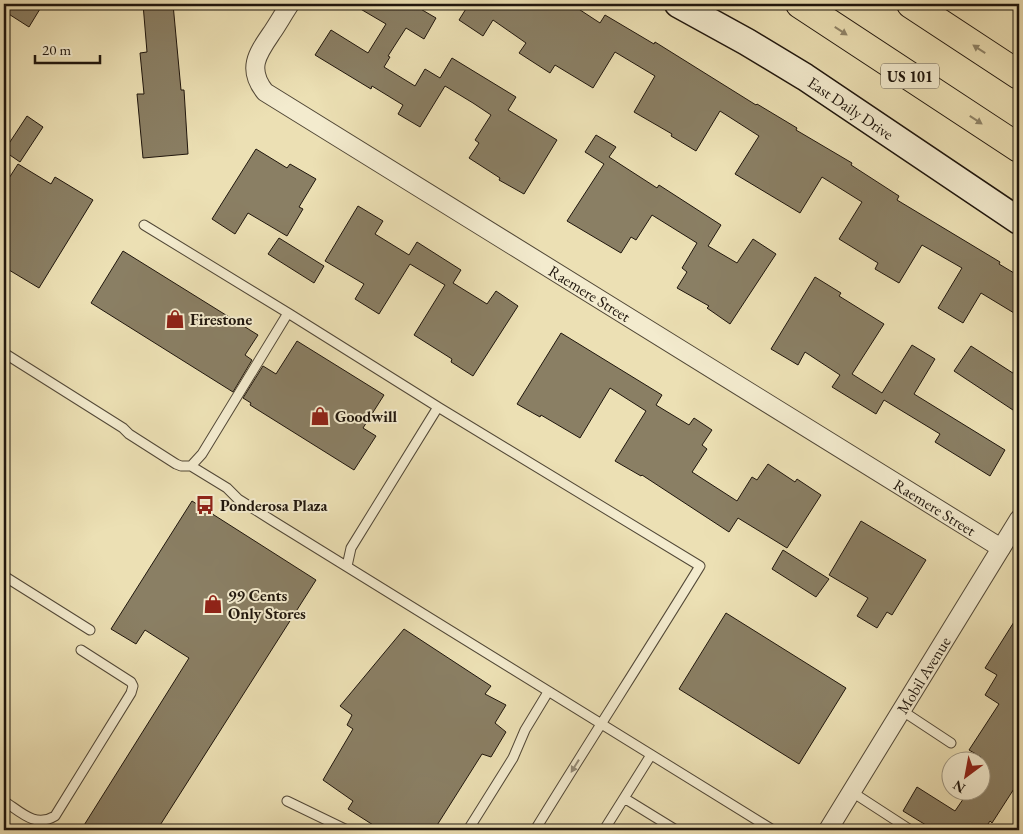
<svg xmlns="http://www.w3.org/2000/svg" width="1023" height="834" font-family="'EB Garamond',serif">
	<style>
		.building { fill: #8a7f64; stroke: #1f160d }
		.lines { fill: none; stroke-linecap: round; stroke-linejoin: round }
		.lane-casing { stroke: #524837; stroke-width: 11 }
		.street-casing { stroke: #524837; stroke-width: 20 }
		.secondary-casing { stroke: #1f160d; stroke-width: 29 }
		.highway-casing { stroke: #1f160d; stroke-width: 30 }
		.lane { stroke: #f3ebce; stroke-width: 9 }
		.street { stroke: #f3ebce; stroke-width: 18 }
		.secondary { stroke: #f3ebce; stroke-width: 26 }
		.highway { stroke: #ece0b4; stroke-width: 28 }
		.oneway { fill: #908569 }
		.oneway2 { fill: #948b77 }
		.labels { text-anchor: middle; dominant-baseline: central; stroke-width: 4; stroke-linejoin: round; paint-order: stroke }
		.shield { fill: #f3ebce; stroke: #5f5647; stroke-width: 1 }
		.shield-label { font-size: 15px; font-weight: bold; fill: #1f160d }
		.street-label { font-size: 16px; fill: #1f160d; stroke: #f3ebce }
		.poi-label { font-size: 16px; font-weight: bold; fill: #1f160d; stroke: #f3ebce; text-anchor: start }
	</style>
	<rect width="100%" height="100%" fill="#ece0b4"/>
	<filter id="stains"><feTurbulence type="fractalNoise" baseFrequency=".004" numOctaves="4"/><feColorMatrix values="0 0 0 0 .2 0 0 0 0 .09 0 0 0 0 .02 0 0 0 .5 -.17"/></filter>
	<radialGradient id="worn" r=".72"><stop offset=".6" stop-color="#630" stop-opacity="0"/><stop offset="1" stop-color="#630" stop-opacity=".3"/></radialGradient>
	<path class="building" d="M4,4H43L29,27L4,11Z
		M143,4H173L181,90H184L188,154L143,158L137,94H144L140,53L147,52Z
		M352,4H412L436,18L424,39L406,28L388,56L390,57L384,67L415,86L425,69L440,78L452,58L516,97L508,110L557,140L524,194L499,180L500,178L469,158L479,143L475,140L491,115L473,103L445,86L420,127L398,114L403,105L372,86L371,89L315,55L331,30L368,53L386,24Z
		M469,4H571L600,23L605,15L654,44L655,42L756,105L757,104L797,128L796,130L852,163L851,165L899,196L897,200L1000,262L999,264L1019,276V316L981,293L963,323L938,308L962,268L922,245L899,283L875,269L878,263L839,239L862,202L822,177L800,213L735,174L759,136L720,111L696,151L671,136L672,134L634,112L655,76L615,52L593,88L555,65L550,73L519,53L526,43L493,20L483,36L459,20Z
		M27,116L43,127L20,162L4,151Z
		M596,135L616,147L609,157L657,188L659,185L721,225L708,246L737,263L753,239L776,254L730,324L707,308L709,306L677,288L687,272L682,268L697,243L652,215L636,240L631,237L621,253L567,221L604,164L585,152Z
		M256,149L287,168L290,164L316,179L299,207L303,209L287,236L248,213L235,234L212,219Z
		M18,164L51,184L55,177L93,200L39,288L4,267V186Z
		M358,206L383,221L375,234L409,255L417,242L461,270L453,283L487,304L496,291L518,306L473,376L451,362L452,359L414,335L445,285L410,264L379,314L355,299L364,284L325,261Z
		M279,238L324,266L314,283L268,254Z
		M123,251L258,335L245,355L252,360L233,392L91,303Z
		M815,277L841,293L839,296L884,324L852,374L882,393L912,345L935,359L914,394L1005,450L990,476L935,442L940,434L884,400L876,414L832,387L840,375L805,352L798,365L771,349Z
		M561,333L662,395L656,405L689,425L694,418L712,430L702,445L707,449L692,472L737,501L752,477L757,480L768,464L795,482L797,479L821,495L787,548L738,518L729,532L642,475L641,476L615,461L646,411L610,388L580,438L541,415L540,417L517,404Z
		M297,341L384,395L363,428L376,436L354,470L250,405L251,403L243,398L263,366L276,374Z
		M971,346L1019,377V414L954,371Z
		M192,501L316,580L157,830H81L189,658L145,630L136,644L111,629Z
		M861,521L926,560L892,615L887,612L877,628L857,616L868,598L829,575Z
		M783,550L829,579L816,597L772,569Z
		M726,613L846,688L799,764L679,689Z
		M1019,614V781L992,823L990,821L984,830H934L903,811L917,787L955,811L968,792H980L981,757L969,750L999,704L985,695L997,675L985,668Z
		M404,629L491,686L485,694L506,705L495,723L506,732L491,757L482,754L434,830H381L348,809L353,801L323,780L353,729L347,725L352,715L340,706Z"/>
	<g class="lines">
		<g class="lane-casing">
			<path id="lane" d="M144,225L288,313
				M4,353L123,428L129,434L176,464L181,466H191L227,488L238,499L273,521L773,830
				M191,466L202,454L288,313L438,407
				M347,566L351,548L438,407L700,566C646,654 589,742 535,830
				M4,576L90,630
				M901,710L951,743
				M852,792L909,829
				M624,798L676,830
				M4,801C21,812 35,828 55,816L131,693L133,686L131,682L81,650
				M287,801L347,830
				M468,830L513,758L525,730L548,692
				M604,830L651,755"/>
		</g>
		<g class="street-casing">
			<g id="street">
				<path id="s1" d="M290,4C284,13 279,22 273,31C258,53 246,68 265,92L1001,548"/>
				<path id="s2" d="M828,830L1019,519"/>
			</g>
		</g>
		<g class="secondary-casing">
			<g id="secondary">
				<path id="s3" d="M678,4L747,42L805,77L1019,221"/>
			</g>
		</g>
		<g class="highway-casing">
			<path id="highway" d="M800,4L1019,148
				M911,4L1019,75"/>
		</g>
		<use href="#lane" class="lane"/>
		<use href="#street" class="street"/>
		<use href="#secondary" class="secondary"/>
		<use href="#highway" class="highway"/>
	</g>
	<defs><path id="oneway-solid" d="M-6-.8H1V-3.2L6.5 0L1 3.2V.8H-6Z" transform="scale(1.25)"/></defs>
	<g class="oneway">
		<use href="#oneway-solid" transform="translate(841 31) rotate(33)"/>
		<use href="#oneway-solid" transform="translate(979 49) rotate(-147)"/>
		<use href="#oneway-solid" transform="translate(976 120) rotate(33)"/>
	</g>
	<use class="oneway2" href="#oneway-solid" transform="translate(575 766) rotate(122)"/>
	<defs>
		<g id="shop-bare" transform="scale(1.5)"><path d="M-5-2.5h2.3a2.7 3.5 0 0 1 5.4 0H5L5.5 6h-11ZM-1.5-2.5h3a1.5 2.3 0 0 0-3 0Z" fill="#8f2418" stroke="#f3ebce" stroke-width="2.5" paint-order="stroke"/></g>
		<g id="bus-bare" transform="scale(1.5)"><path d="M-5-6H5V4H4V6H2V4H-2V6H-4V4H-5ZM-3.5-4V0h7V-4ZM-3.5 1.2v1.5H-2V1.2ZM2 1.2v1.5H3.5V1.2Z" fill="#8f2418" stroke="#f3ebce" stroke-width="2.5" paint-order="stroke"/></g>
	</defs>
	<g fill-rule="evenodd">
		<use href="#shop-bare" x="175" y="319"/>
		<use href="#shop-bare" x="320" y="416"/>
		<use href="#bus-bare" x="205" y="505"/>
		<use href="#shop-bare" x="213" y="604"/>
	</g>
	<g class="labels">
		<rect class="shield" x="881" y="63.5" width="58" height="25" rx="4"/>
		<g class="shield-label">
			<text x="910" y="76">US 101</text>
		</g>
		<g class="street-label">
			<text stroke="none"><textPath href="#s3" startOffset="202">East Daily Drive</textPath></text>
			<text stroke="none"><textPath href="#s1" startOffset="482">Raemere Street</textPath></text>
			<text stroke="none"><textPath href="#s1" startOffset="888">Raemere Street</textPath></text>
			<text stroke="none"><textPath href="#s2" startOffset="182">Mobil Avenue</textPath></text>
		</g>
		<g class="poi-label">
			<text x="190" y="319">Firestone</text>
			<text x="335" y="416">Goodwill</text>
			<text x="220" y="505">Ponderosa Plaza</text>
			<text x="228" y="595">99 Cents<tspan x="228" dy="18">Only Stores</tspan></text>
		</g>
	</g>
	<rect width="1023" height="834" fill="none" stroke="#ece0b4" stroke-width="20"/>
	<rect x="5" y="5" width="1013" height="824" fill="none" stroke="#1f160d" stroke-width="2.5"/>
	<rect x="10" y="10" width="1003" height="814" fill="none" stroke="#1f160d"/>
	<g transform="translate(966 776) rotate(212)"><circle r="24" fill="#f3ebce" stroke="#9e9681"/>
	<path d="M0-4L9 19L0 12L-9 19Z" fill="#8f2418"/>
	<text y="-8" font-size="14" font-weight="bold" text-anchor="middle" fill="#1f160d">N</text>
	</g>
	<path d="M35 55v8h65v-8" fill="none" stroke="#1f160d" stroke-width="2.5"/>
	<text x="42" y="55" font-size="15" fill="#1f160d" stroke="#f3ebce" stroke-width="4" paint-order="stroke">20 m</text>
	<rect width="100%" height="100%" filter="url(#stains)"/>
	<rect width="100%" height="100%" fill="url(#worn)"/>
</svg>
